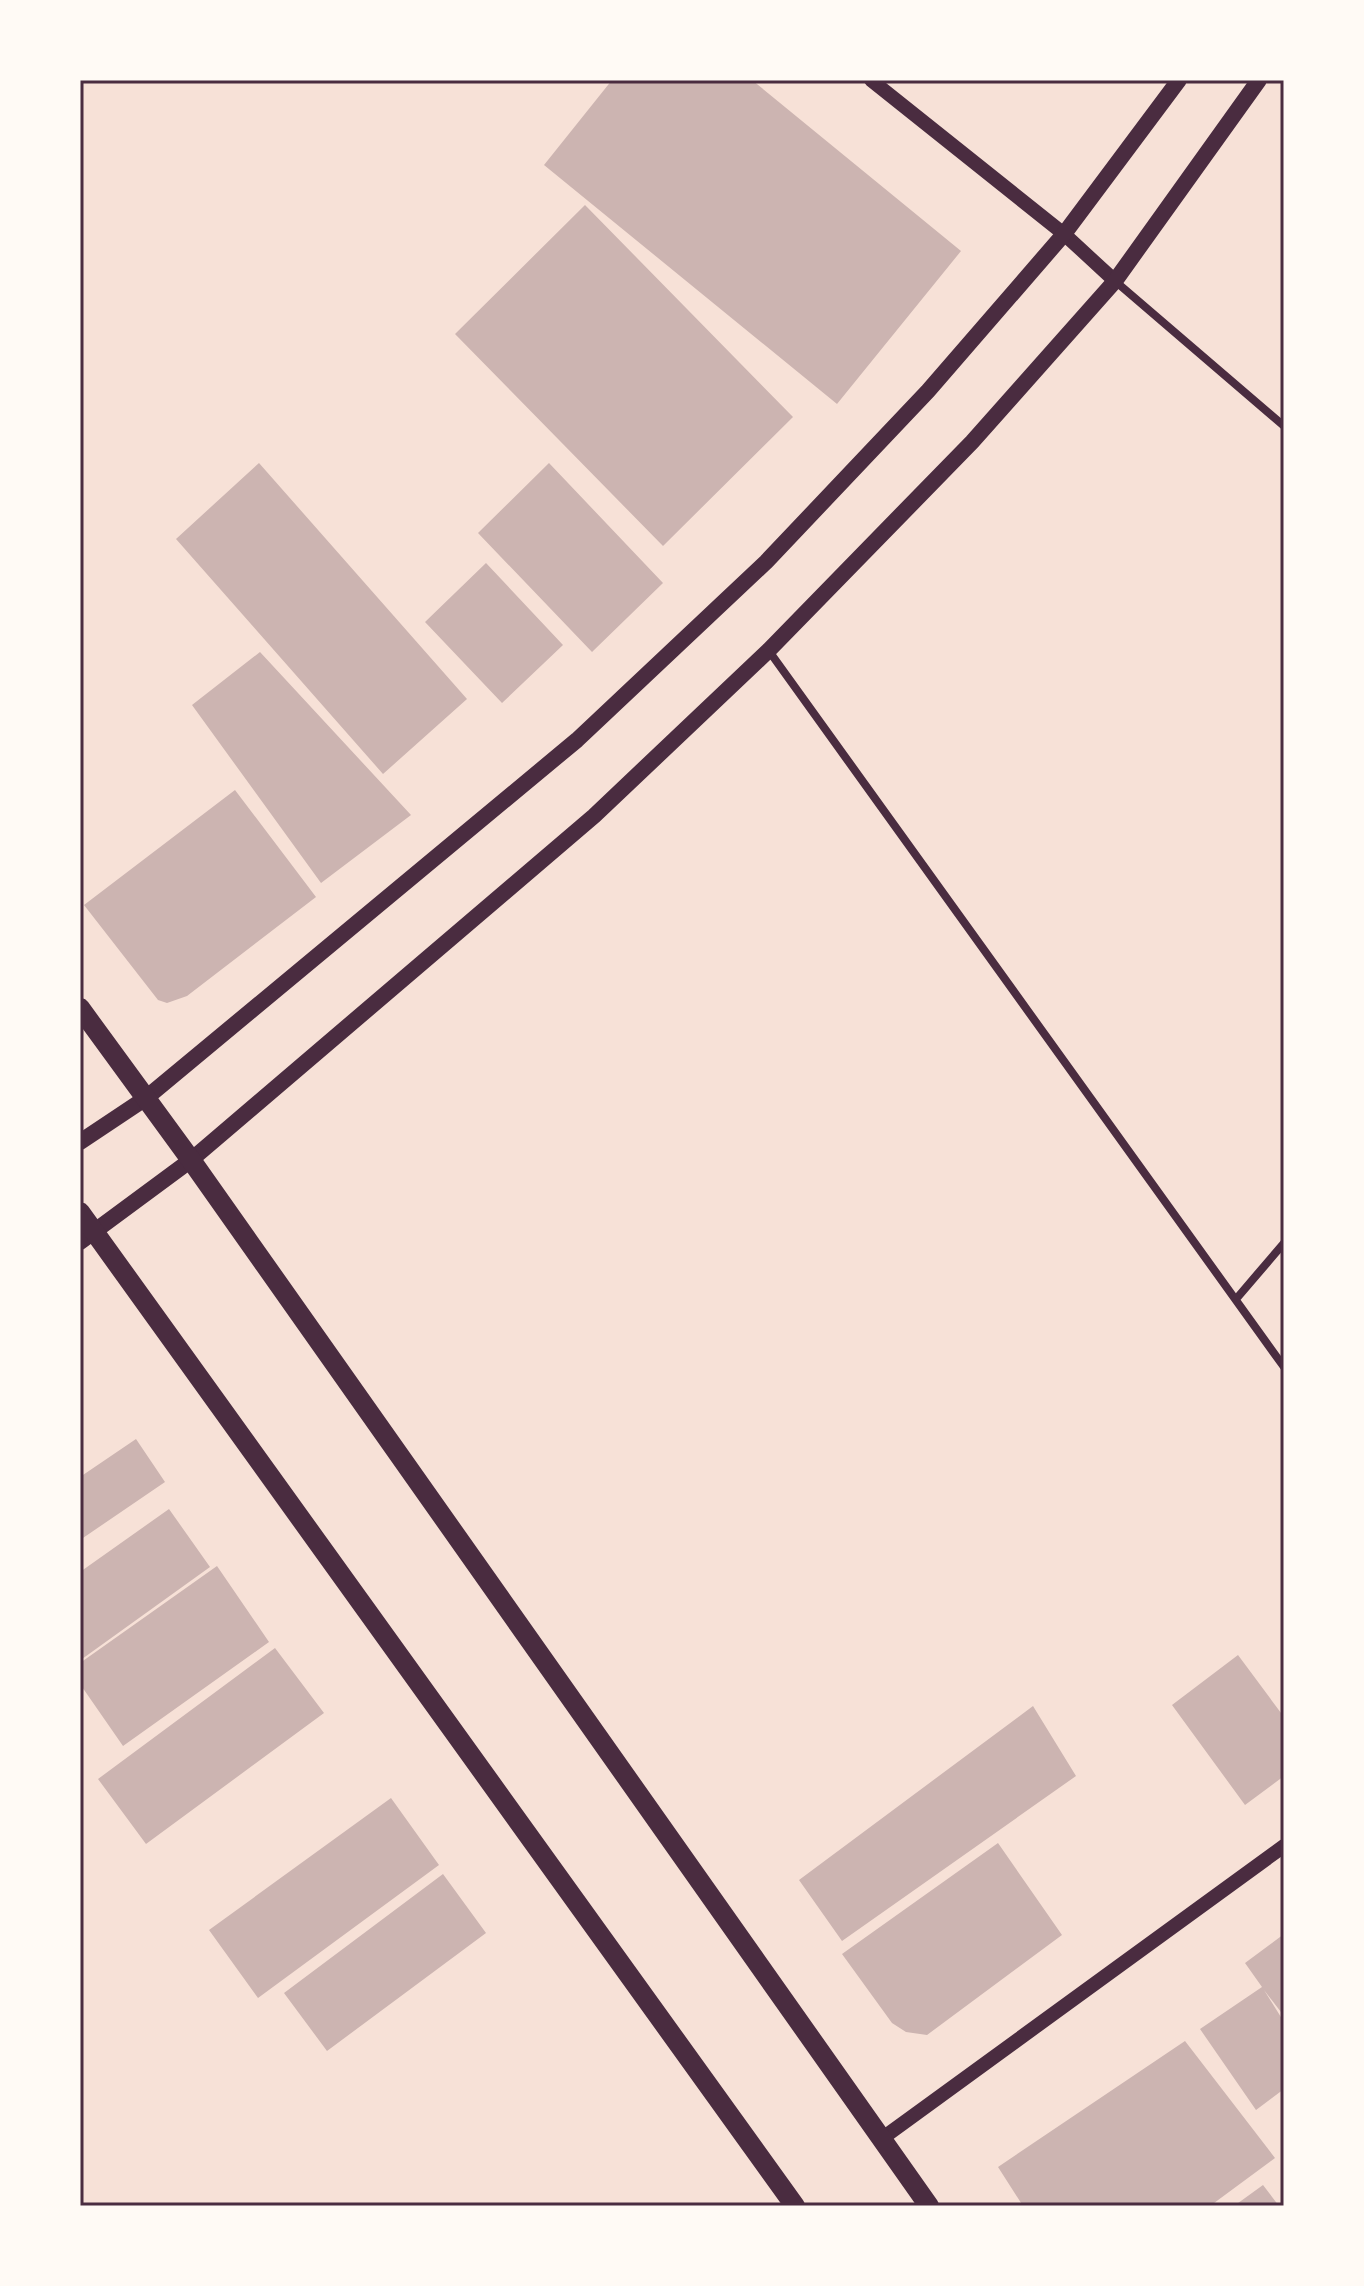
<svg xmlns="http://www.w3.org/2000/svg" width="1364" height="2286" font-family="'PT Sans',sans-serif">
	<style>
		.building { fill: #ccb4b1 }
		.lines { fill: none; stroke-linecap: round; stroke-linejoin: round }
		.minor { stroke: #4a2c40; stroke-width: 8 }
		.tertiary { stroke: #4a2c40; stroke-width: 14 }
		.secondary { stroke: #4a2c40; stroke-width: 16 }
		.primary { stroke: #4a2c40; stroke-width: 20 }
		.neatline { fill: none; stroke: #4a2c40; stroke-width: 3 }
	</style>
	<rect width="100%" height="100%" fill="#f7e1d7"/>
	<path class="building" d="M612,80H752L961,251L837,404L544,165Z
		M585,205L793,417L663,546L455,334Z
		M259,463L467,699L383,774L176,539Z
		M549,463L663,583L592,652L478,533Z
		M486,563L563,645L502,703L425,622Z
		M260,652L411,815L321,883L192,705Z
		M235,790L316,897L187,996L167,1003L158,1000L84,905Z
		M136,1439L165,1482L80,1540V1477Z
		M169,1509L210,1567L82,1659L80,1572Z
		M217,1566L269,1642L123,1746L80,1684V1663Z
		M275,1648L324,1713L146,1844L98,1779Z
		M1238,1655L1284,1717V1776L1245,1805L1172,1705Z
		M1033,1706L1076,1776L842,1941L799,1880Z
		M391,1798L439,1865L258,1998L209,1930Z
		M998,1843L1062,1935L927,2035L906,2032L892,2023L842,1954Z
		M443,1874L486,1933L327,2051L284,1993Z
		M1284,1934V2016L1264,1990L1284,2022V2089L1256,2110L1200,2029L1262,1987L1245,1963Z
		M1185,2041L1275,2158L1210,2206H1023L998,2167Z
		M1263,2185L1279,2206H1234Z"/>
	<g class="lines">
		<path class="minor" d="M1115,281L1284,426
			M769,651L1284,1367
			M1237,1298L1284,1243"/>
		<path class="tertiary" d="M871,80L1064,234L1115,281
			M880,2140L1284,1846"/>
		<path class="secondary" d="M80,1142L146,1098L577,740L766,562L928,391L1064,234L1179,80
			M80,1242L191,1160L594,816L769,650L972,442L1115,281L1259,80"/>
		<path class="primary" d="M80,1008L191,1160L929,2206
			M80,1212L795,2206"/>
	</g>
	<rect width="1364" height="2286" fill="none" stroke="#fffaf5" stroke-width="164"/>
	<rect x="82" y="82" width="1200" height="2122" class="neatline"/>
</svg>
